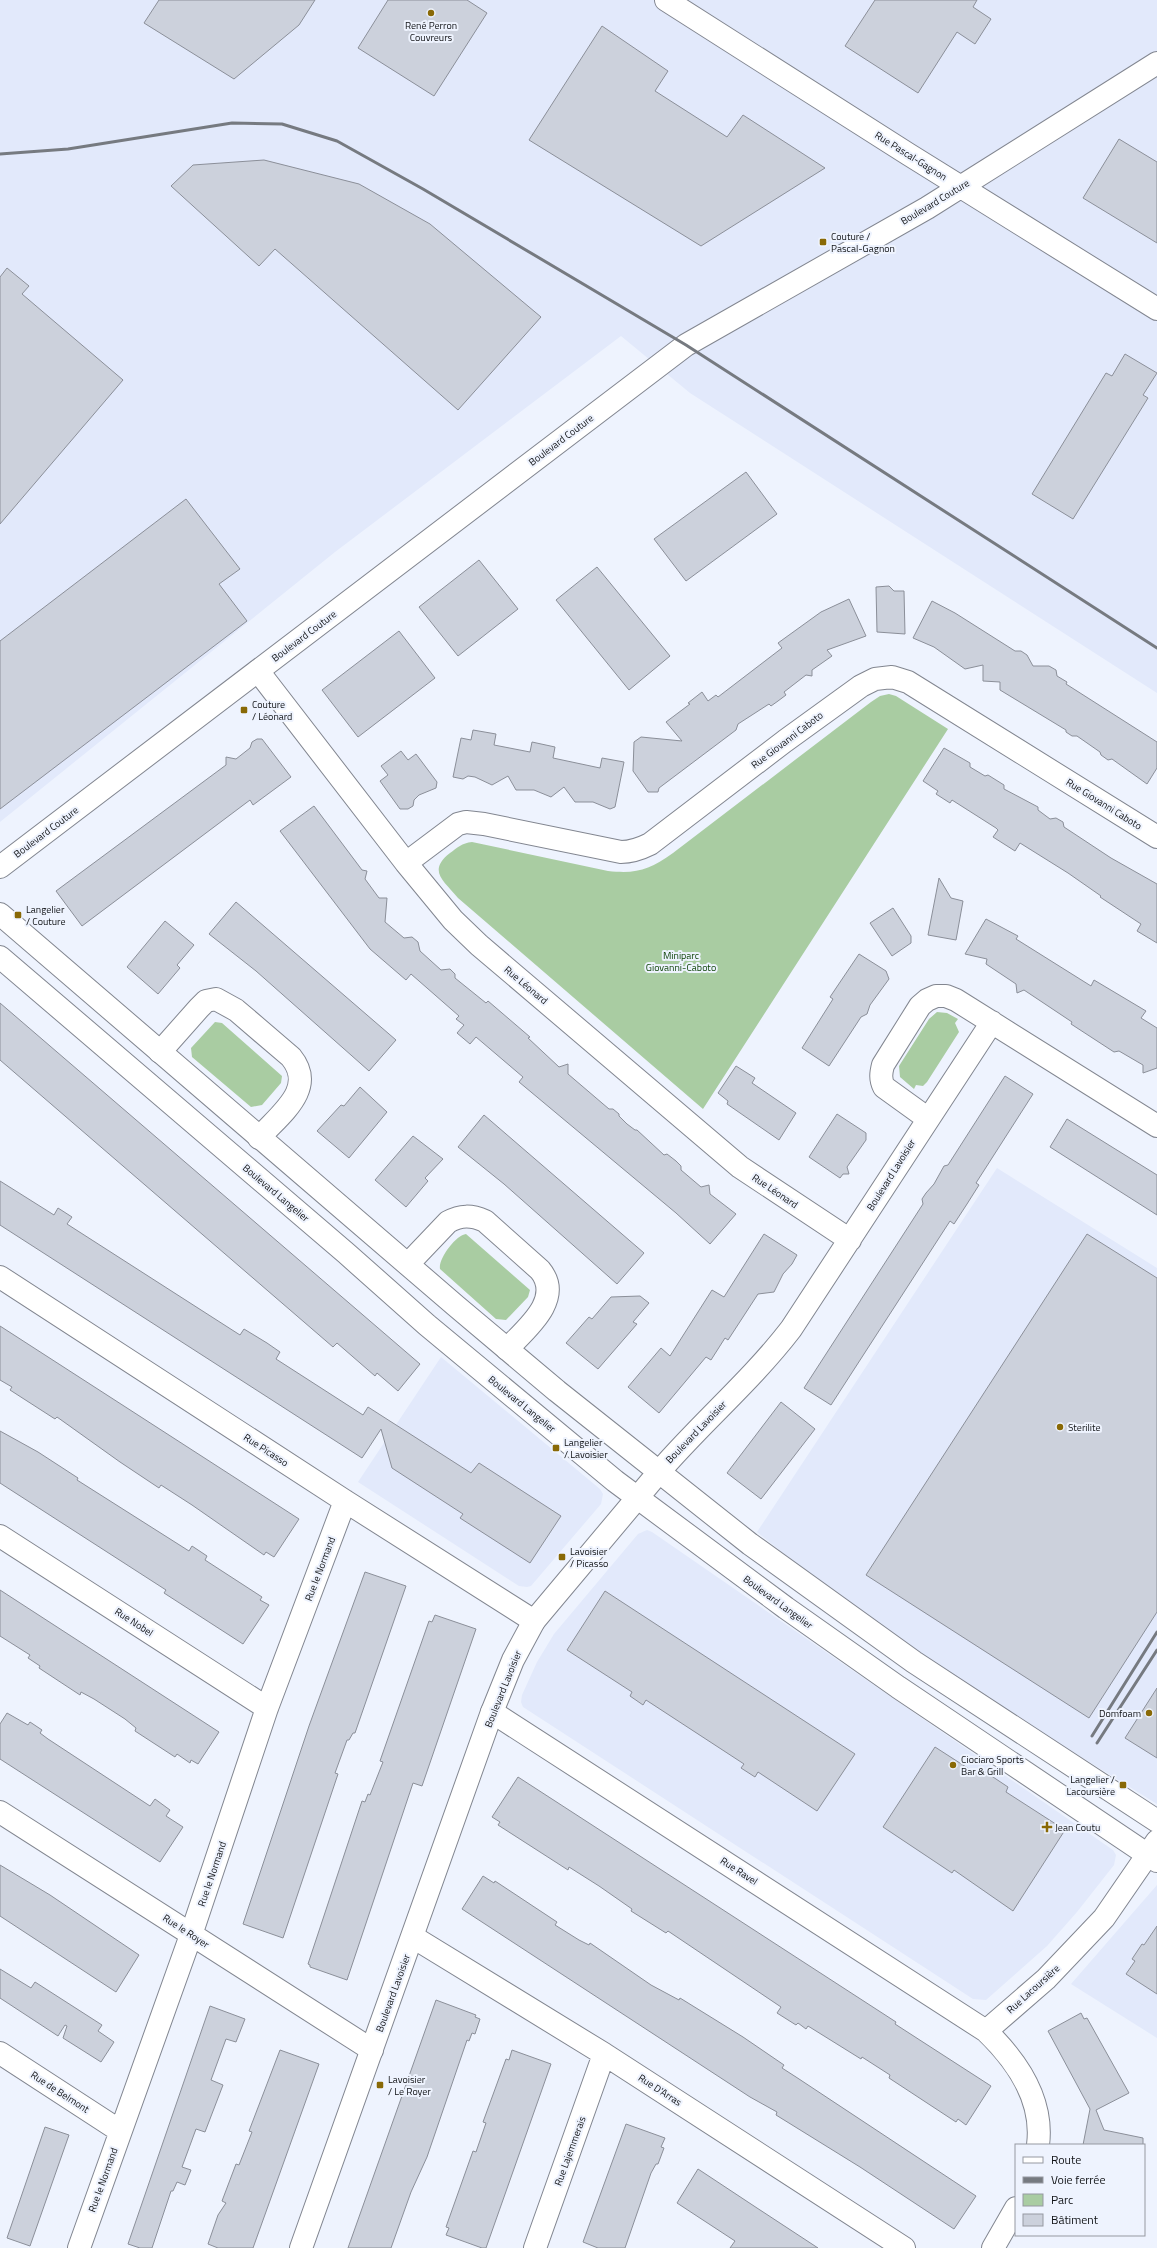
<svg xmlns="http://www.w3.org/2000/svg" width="1157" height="2248" font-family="'Titillium Web',sans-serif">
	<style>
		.built { fill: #e2e9fb }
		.green { fill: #a9cca2 }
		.building { fill: #ccd1dc; stroke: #8b8f99 }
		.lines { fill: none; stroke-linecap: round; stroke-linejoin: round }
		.street-casing { stroke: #828690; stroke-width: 24 }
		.secondary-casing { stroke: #828690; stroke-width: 24 }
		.street { stroke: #fff; stroke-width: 22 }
		.secondary { stroke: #fff; stroke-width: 22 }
		.rail { stroke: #767a80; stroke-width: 3 }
		.poi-dot { fill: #896906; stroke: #eef3fe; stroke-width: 1.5 }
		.labels { text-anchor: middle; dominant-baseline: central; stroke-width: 4; stroke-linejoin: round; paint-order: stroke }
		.poi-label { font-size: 10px; fill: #111316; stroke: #eef3fe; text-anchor: start }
		.street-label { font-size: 10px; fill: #111316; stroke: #eef3fe }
		.park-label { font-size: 10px; fill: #083f00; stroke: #eef3fe }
	</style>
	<rect width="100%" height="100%" fill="#eef3fe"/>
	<path class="built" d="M0,0H1157V693L690,393L621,336L335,552L0,822Z
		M997,1168L1157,1268V1804L1036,1729L850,1607L757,1532Z
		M441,1357L600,1489L603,1494L601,1504L531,1586L527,1587L519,1586L358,1482Z
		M647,1530L652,1532L1113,1850L1116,1855L1114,1865L1077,1912L1047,1946L986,2000L973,1999L523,1707L521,1702L522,1695L537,1662L554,1634L638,1534Z
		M1157,1885V2038L1071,1984Z"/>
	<path class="green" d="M889,694L896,696L948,729L703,1109L458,898C444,881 427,871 450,853C457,848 462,843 472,842L608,871C637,874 649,870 673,853L871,702L880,696Z
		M937,1012L947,1013L958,1019L955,1023L959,1032L927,1082L923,1086L916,1085L914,1089L900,1077L899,1066L929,1019Z
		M215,1022L222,1023L282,1076L281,1083L262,1105L251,1107L192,1057L191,1048Z
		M466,1234L530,1290L528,1297L506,1320L496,1319L440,1269C438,1259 456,1235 466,1234Z"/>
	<path class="building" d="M159,0H315L299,25L234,79L144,23Z
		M388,0H467L487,13L434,96L358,48Z
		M875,0H977L973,7L991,19L975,44L957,32L918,93L845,46Z
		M602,26L668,71L655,91L727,137L743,115L825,168L701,246L529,140Z
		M1119,139L1157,162V243L1083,198Z
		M264,160L359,184L430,224L541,317L458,410L275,249L259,266L171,186L193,165Z
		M7,268L29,286L22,294L123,380L0,524V277Z
		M1125,354L1157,373L1143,395L1148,398L1073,519L1032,494L1106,373L1112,376Z
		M746,472L777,514L686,581L654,539Z
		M186,499L240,569L219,584L247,621L0,809V641Z
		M479,560L518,609L458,656L419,607Z
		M597,567L670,656L629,690L556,600Z
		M889,586L894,591H904L905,634L877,632L876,587Z
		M849,599L866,636L827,650L832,656L812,670V676L806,675L784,692L786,695L778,701L771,706L769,704L738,724L736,730L659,788L658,792H648L633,771L634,742L641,737L682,741L666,722L690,704L688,703L702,692L708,701L716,695L718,697L782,648L778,643L821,612Z
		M932,601L955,613L1015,651H1021L1027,655L1033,666H1049L1056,670L1057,676L1067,682L1066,684L1157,742V768L1147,784L1112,759L1108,760L1101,755L1100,752L1077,736H1072L1066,732V730L1000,690V682L983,681V665L965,669L934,647L913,638Z
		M399,631L435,678L358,737L322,690Z
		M473,730L496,734L494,745L530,752L532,742L555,747L553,758L600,768L602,758L624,762L615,807L610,809L593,802H575L564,787L551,797L534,790H516L508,776L492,785L475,777L468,776L463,779L453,777L461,738L471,740Z
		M257,739H262L291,777L253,805L250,800L82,926L56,891L226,765V757L236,759L250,748L252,742Z
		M944,748L970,763V767L985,776L988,775L1004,785V789L1038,807V810L1050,819L1056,818L1063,822L1064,827L1111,858L1157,884V943L1137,931L1141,924L1100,897L1101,896L1068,873L1020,843L1015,851L993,837L998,830L996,828L952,800L950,803L936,794L938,791L923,781Z
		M401,751L408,760L416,754L437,782L436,788L419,795L414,800L413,806L408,809H400L380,781L388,775L381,766Z
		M314,806L362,870L367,871L365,879L379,898H387L385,922L404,938L412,937L418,942L420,951L441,970L450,969L455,974V978L486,1003L488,1001L530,1037L528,1038L559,1067L568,1064V1074L609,1109H613L619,1114V1116L627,1124L635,1130H637L664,1155L667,1154L676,1161L681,1166V1170L701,1187L709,1185L710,1194L736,1214L710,1244L676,1213L519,1082L523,1077L476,1037L470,1044L457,1033L464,1025L456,1019L459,1016L411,974L406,980L370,949L280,831Z
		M939,878L951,898L963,901L956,940L928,935Z
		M236,902L396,1040L369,1071L256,971L209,934Z
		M893,908L911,936V943L892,956L870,923Z
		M986,919L1018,936L1016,939L1091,986L1094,980L1146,1011L1141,1018L1157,1028V1068L1143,1073V1065L1119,1051L1114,1052L1071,1024L1072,1022L1024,990L1017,993L1016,984L986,964L987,959L965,954Z
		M165,921L194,945L177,965L180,968L158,994L127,967Z
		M859,954L886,971L889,979L870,1005L867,1014L861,1017L829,1066L802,1048L833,999L830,997Z
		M0,1003L420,1364L398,1391L377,1373L375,1376L337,1343L333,1347L0,1060Z
		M736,1066L755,1078L752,1083L796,1113L779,1140L727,1104L728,1101L718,1093Z
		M1005,1076L1033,1094L976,1183L979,1185L967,1204L954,1224L950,1221L831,1405L804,1388L923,1204L922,1199L926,1193L934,1184L944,1166L948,1165Z
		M360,1087L387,1112L349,1158L317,1131L341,1105L344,1106Z
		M837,1114L866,1133V1140L847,1167L849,1174H843L840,1178L809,1157Z
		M484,1115L644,1253L617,1284L504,1184L458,1147Z
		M1067,1119L1157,1175V1215L1050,1147Z
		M413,1136L443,1159L425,1178L428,1181L406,1207L375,1180Z
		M0,1181L54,1215L58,1208L72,1217L67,1224L240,1335L244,1329L267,1343L280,1352L276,1359L363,1415L368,1407L471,1473L479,1463L561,1516L530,1563L460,1518L463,1514L392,1468L381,1429L362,1458L0,1225Z
		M764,1234L797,1255L792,1264L783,1274L774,1292L758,1294L728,1340L725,1338L711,1360L706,1357L659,1413L628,1387L661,1348L670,1356L712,1290L724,1297Z
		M1087,1234L1157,1278V1612L1089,1718L866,1575Z
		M640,1296L649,1303L633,1322L637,1324L598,1369L566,1343L589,1317L592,1319L611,1297Z
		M0,1326L299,1519L274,1557L266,1552L264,1555L192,1505L161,1485L159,1488L120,1462L57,1417L55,1419L10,1390L12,1387L0,1380Z
		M781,1402L815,1429L761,1499L727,1473Z
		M0,1431L38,1452L78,1478L77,1480L189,1551L192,1546L207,1556L205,1560L262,1597L260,1600L269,1605L243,1644L164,1593L166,1590L0,1483Z
		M365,1572L406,1586L355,1733H353L349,1740H347L335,1773L338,1774L283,1938L243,1924L309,1726Z
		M0,1590L219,1732L198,1764L191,1760L190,1763L177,1754L175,1757L135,1731L136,1728L125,1719L94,1699L81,1692L80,1695L39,1668L40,1666L28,1658L30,1655L0,1636Z
		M605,1591L855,1754L817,1811L758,1772L755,1777L741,1768L744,1764L646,1700L643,1705L630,1696L632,1692L567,1650Z
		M435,1615L476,1629L422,1786L413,1783L347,1980L310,1967V1965L308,1964L362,1801L365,1802L368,1794L370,1795L383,1762L380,1761L429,1621L432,1622Z
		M1157,1688V1758L1125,1738Z
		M7,1713L28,1725L30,1722L42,1730L40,1733L48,1739L150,1806L155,1799L170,1810L166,1816L183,1827L160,1862L0,1759V1724Z
		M935,1747L980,1776L984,1771L1008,1787L1006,1792L1065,1830L1013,1911L954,1870L952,1873L883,1827Z
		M518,1777L896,2022L895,2024L991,2086L966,2125L958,2119L956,2122L889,2078L890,2075L862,2057L861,2059L808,2026L806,2029L798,2023L796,2025L777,2013L781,2007L729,1972L668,1931L666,1933L631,1911L632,1909L599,1886L569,1867L568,1870L498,1825L500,1822L492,1817Z
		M0,1865L50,1895L139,1955L116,1992L0,1916Z
		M483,1876L494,1883L495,1881L557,1922L555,1925L579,1940L589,1945L590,1943L651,1985L679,2000L680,1998L743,2037L784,2065L782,2068L796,2077L976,2196L954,2229L860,2167L776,2115L777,2112L750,2097L462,1909Z
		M1157,1926V1994L1126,1974L1135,1961L1132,1959L1142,1944L1144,1945Z
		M0,1969L31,1988L35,1982L102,2025L98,2031L114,2042L101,2062L63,2038L67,2026L65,2025L58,2036L0,1998Z
		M436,2000L476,2015L475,2017L480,2019L475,2034L472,2033L469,2041L467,2040L427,2157L411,2192L391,2248H348Z
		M210,2006L245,2019L236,2042L226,2039L211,2080L223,2085L205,2132L196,2129L182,2167L191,2170L185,2185L177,2182L173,2191H171L152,2248H140L128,2244Z
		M1081,2013L1084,2019L1087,2018L1129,2093L1096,2110L1104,2130L1143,2138V2145H1083L1090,2109L1048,2031Z
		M280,2050L319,2064L253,2248H218L208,2244L218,2215L226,2203L222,2201L236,2164L239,2165L252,2132L249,2131Z
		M512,2050L551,2064L486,2248H482L446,2235L449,2228L446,2227L473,2151L476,2152L486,2123L483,2122L506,2059L509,2060Z
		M626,2124L665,2138L661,2147L664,2148L658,2164H656L651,2173L625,2248H598L583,2242Z
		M45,2127L69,2135L30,2246L7,2238Z
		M698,2169L757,2208L818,2248H730L735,2241L677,2203Z"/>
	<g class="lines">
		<g class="street-casing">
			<path id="street" d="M258,671L406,863L453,920L479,945L740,1167L850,1240
				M406,863L458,824L466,822L484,824L621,852C632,852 640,849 650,844L785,741L861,686L875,679L892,677L908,682L1157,837
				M160,1052L199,1008L206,1001L216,999L236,1010L291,1057C317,1089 280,1114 259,1138
				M927,1118L884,1087C880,1079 881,1073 883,1065L920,1006L927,1000L936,996H946L956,1000L1157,1126
				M408,1264L448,1222C461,1215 471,1215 485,1221L540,1270C564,1299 526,1329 507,1349
				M0,1277L345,1501L534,1621
				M659,1472C701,1423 751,1381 791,1329L992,1022
				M0,1536L267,1708
				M492,1712L986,2031
				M0,1812L372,2050
				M413,1937L604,2054L904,2248
				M0,2053L120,2131
				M1038,2145C1044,2099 1017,2061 986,2031L1046,1979L1104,1918L1157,1841
				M79,2248L191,1935L267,1708L345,1501
				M535,2248L604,2054
				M993,2248L1016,2208"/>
		</g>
		<g class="secondary-casing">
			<path id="secondary" d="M666,0L908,154L1157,309
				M0,867L686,345L927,208L1157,63
				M0,914L456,1306L557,1391L750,1544L914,1662L1157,1821
				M0,957L346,1253L427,1325L615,1481L786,1608L898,1687L1157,1861
				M301,2248L492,1712L513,1660L534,1621L659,1472"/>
		</g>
		<use href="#street" class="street"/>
		<use href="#secondary" class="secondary"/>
		<path class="rail" d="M0,154L68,149L232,123L282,124L337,141L423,189L686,345L1157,648
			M1092,1736L1157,1632
			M1097,1743L1157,1650"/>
	</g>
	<g class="poi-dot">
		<circle cx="431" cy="13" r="4"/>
		<rect x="819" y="238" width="8" height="8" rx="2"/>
		<rect x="240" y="706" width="8" height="8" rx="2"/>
		<rect x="14" y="911" width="8" height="8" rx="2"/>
		<circle cx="1060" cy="1427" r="4"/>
		<rect x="552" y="1444" width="8" height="8" rx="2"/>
		<rect x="558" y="1553" width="8" height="8" rx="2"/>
		<circle cx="1149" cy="1713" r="4"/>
		<circle cx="953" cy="1765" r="4"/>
		<rect x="1119" y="1781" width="8" height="8" rx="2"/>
		<path d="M1045 1821h4v4h4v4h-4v4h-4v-4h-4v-4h4z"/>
		<rect x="376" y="2081" width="8" height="8" rx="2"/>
	</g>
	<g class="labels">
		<g class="poi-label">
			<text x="431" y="25" text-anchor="middle">René Perron<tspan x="431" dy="12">Couvreurs</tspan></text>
			<text x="831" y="236">Couture /<tspan x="831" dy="12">Pascal-Gagnon</tspan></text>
			<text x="252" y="704">Couture<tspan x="252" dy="12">/ Léonard</tspan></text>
			<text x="26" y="909">Langelier<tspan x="26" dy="12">/ Couture</tspan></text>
			<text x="1068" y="1427">Sterilite</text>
			<text x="564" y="1442">Langelier<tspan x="564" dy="12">/ Lavoisier</tspan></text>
			<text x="570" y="1551">Lavoisier<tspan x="570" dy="12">/ Picasso</tspan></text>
			<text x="1141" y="1713" text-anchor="end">Domfoam</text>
			<text x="961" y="1759">Ciociaro Sports<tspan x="961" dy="12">Bar &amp; Grill</tspan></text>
			<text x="1115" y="1779" text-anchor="end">Langelier /<tspan x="1115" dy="12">Lacoursière</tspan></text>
			<text x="1055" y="1827">Jean Coutu</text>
			<text x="388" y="2079">Lavoisier<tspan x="388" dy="12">/ Le Royer</tspan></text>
		</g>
		<g class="street-label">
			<text transform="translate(911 156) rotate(32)">Rue Pascal-Gagnon</text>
			<text transform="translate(935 202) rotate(-31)">Boulevard Couture</text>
			<text transform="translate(561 440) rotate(-37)">Boulevard Couture</text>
			<text transform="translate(304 636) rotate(-37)">Boulevard Couture</text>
			<text transform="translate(787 740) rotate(-37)">Rue Giovanni Caboto</text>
			<text transform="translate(1104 804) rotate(32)">Rue Giovanni Caboto</text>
			<text transform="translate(46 832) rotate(-37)">Boulevard Couture</text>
			<text transform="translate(526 985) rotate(40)">Rue Léonard</text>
			<text transform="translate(891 1175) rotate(-58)">Boulevard Lavoisier</text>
			<text transform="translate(775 1191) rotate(34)">Rue Léonard</text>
			<text transform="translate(276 1193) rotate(40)">Boulevard Langelier</text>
			<text transform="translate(522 1404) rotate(39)">Boulevard Langelier</text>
			<text transform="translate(696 1432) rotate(-46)">Boulevard Lavoisier</text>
			<text transform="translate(266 1450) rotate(33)">Rue Picasso</text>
			<text transform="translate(320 1569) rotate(-69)">Rue le Normand</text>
			<text transform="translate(778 1602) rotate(36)">Boulevard Langelier</text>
			<text transform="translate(134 1622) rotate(33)">Rue Nobel</text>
			<text transform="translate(503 1689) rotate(-68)">Boulevard Lavoisier</text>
			<text transform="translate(739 1871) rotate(33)">Rue Ravel</text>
			<text transform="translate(212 1874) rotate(-71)">Rue le Normand</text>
			<text transform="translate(186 1931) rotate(33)">Rue le Royer</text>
			<text transform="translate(1033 1989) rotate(-42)">Rue Lacoursière</text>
			<text transform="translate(393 1993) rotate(-70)">Boulevard Lavoisier</text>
			<text transform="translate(660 2090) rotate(33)">Rue D'Arras</text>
			<text transform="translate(60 2092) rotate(33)">Rue de Belmont</text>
			<text transform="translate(570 2151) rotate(-70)">Rue Lajemmerais</text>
			<text transform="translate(103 2180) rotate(-70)">Rue le Normand</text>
		</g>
		<g class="park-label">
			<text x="681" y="955">Miniparc<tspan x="681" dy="12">Giovanni-Caboto</tspan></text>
		</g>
	</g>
	<rect x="1015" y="2144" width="130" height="92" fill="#eef3fe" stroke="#9699a1"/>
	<rect x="1023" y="2157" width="20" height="6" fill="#ffffff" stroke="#9699a1"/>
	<text x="1051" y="2164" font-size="12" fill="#111316">Route</text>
	<rect x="1023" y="2177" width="20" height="6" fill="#767a80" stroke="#9699a1"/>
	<text x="1051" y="2184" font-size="12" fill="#111316">Voie ferrée</text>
	<rect x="1023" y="2194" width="20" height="12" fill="#a9cca2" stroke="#9699a1"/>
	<text x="1051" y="2204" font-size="12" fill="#111316">Parc</text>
	<rect x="1023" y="2214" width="20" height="12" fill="#ccd1dc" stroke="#9699a1"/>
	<text x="1051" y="2224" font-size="12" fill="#111316">Bâtiment</text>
</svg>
